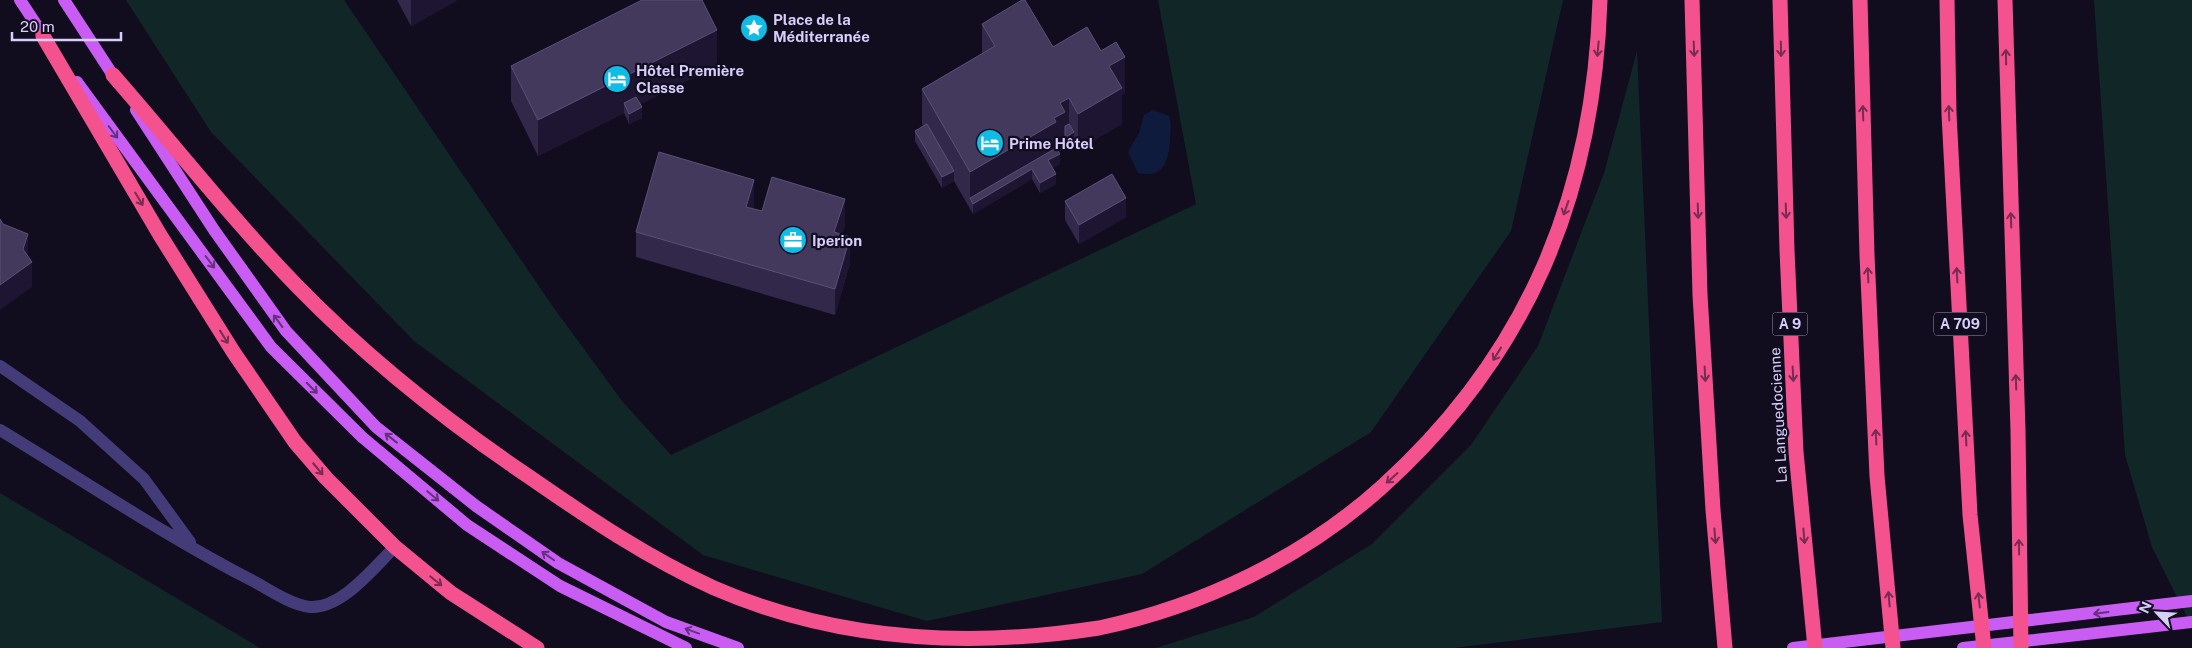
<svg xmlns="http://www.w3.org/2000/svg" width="2192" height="648" font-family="'Public Sans',sans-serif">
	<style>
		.green { fill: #112627 }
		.water { fill: #0e1b3c }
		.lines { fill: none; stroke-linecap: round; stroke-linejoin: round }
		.service { stroke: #443c79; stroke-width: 12 }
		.primary { stroke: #c95df3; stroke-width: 12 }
		.motorway { stroke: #f3528f; stroke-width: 15 }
		.wall { fill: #31284a }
		.shaded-wall { fill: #1d1531 }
		.building { fill: #43395d; stroke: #5a5176 }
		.oneway { stroke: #772c51 }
		.oneway2 { stroke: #64317e }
		.labels { text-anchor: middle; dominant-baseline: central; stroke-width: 4.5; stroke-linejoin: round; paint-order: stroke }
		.shield { fill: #120d1e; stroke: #9c94b9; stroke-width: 1 }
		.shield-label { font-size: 14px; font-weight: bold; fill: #d7cefb }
		.poi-label { font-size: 15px; font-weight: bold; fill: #d7cefb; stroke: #120d1e; text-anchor: start }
		.street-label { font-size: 15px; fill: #d7cefb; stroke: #120d1e }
	</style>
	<rect width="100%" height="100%" fill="#120d1e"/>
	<path class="green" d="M126,0H344L551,304L622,401L671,455L1196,204L1158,0H1563L1511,231L1371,432L1142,574L927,621L703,555L414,341L211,132Z
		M2094,0H2192V627L2152,547L2125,455Z
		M1637,51L1662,622L1454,648H1156L1254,617L1372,544L1471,445L1538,346L1604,173Z
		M0,493L260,648H0Z"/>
	<path class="water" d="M1153,110L1169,116C1172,125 1170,130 1170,140C1169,161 1163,179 1138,173L1128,152L1139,133L1144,115Z"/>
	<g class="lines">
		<path class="service" d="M0,366L80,421L144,479L190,542
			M0,430C84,481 167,537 255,582C271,591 292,605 310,607C342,609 374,567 395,547"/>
		<path class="primary" d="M20,0L49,44
			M64,0L118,83
			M77,82L271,347L362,437L467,525L560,586L686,648
			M136,110L214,230L286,331L376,427L476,506L558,563L666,622L738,648
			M1793,648L2192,601
			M1963,648L2192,622"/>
		<path class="motorway" d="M1692,0L1700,295L1713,510L1725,648
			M1780,0L1787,250L1796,452L1815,648
			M1860,0L1867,255L1877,476L1893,648
			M1947,0L1949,114L1970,515L1984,648
			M2005,0L2018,431L2021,648
			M43,36L160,235L234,353L295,442L326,478L395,547L451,593L537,648
			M113,75C174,145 232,219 297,286C367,358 445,420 528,476C587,517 648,558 714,588C836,641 969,648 1099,628C1203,606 1303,558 1383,486C1528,355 1594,194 1600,0"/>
	</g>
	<path class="wall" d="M397,0H458L411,26Z
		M982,24L1053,47L1125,93L1122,95V124L1078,149L1074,143L1058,152L1060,164L1052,168L1056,184L1040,193L1032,179L973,214L954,181L942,188L915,141V131L923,126L922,124V89L982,54Z
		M511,66H717L640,104L642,118L629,124L624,113L538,156L511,101Z
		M1065,201L1126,217L1079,244L1065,220Z
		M754,205L753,209L762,211L845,225L842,234L850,263L835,315L636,257V232Z"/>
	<path class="shaded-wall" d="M411,0H458L411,26Z
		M717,30V66L627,111L624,103V113L538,156V120Z
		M1125,57V93L1122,95V124L1078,149V114L1109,66Z
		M1069,98V134L1074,132V142L1056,153L1060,154V164L1048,171L1032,169V179L973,214V204L970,198V172L1060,103Z
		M642,107V118L629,124V114Z
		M954,171V181L942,188V177Z
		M1056,174V184L1040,193V183Z
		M754,180V205L746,233V207Z
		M1126,198V217L1079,244V225Z
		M845,199V225L834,258V232Z
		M28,234V260L32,262V287L0,310V285Z
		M850,237V263L835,315V289Z"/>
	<path class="building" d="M642,0H702L717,30L538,120L511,66Z
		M1022,0H1025L1053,47L1087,27L1101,51L1116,42L1125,57L1109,66L1122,88L1078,114L1069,98L1060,103L1065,112L1054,118L1056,122L970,172L922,89L995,46L982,24Z
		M636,97L642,107L629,114L624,103Z
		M927,124L954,171L942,177L915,131Z
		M1069,124L1074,132L1065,138V126Z
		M1056,148L1060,154L1048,160L1056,174L1040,183L1032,169L973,204L970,198Z
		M659,152L754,180L746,207L762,211L772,177L845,199L834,232L850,237L835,289L636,232Z
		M1112,174L1126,198L1079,225L1065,201Z
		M0,219L3,224L28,234L23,249L32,262L0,285Z"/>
	<defs><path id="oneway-shaft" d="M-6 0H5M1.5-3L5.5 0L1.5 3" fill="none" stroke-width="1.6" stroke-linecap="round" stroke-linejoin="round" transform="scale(1.25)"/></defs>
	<g class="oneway">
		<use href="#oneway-shaft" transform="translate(1598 49) rotate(95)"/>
		<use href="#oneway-shaft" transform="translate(1694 49) rotate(88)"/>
		<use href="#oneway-shaft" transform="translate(1781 49) rotate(89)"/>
		<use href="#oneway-shaft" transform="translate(2006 57) rotate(-91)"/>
		<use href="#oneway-shaft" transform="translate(1863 113) rotate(-92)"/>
		<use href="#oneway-shaft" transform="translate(1949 113) rotate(-92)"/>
		<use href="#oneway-shaft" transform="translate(139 199) rotate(59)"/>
		<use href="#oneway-shaft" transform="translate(1566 208) rotate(109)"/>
		<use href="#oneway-shaft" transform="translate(1698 211) rotate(88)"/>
		<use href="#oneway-shaft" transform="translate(1786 211) rotate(88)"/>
		<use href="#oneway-shaft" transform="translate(2011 220) rotate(-92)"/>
		<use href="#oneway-shaft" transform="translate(1868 275) rotate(-93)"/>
		<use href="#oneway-shaft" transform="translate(1957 275) rotate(-93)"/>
		<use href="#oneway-shaft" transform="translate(224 337) rotate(58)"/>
		<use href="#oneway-shaft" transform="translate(1497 354) rotate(122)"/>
		<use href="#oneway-shaft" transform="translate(1705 374) rotate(87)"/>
		<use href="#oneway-shaft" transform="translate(1793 374) rotate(87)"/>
		<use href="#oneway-shaft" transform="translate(2016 382) rotate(-92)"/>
		<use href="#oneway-shaft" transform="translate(1876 437) rotate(-93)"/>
		<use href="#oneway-shaft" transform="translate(1966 438) rotate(-93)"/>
		<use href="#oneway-shaft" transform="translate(318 469) rotate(50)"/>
		<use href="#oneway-shaft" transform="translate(1392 478) rotate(138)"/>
		<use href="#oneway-shaft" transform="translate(1715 536) rotate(85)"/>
		<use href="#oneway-shaft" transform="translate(1804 536) rotate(85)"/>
		<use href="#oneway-shaft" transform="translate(2019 547) rotate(-91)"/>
		<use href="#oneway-shaft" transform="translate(436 581) rotate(39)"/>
		<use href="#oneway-shaft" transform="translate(1889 599) rotate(-95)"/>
		<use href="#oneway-shaft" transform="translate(1979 600) rotate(-96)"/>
	</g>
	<g class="oneway2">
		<use href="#oneway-shaft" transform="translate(113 132) rotate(53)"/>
		<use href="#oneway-shaft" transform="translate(210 262) rotate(53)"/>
		<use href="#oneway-shaft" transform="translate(278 321) rotate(-126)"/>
		<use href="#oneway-shaft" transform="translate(312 388) rotate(45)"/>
		<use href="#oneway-shaft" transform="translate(391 438) rotate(-142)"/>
		<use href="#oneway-shaft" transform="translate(433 496) rotate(40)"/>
		<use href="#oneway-shaft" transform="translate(548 556) rotate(-145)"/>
		<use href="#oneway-shaft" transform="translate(2101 613) rotate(173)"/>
		<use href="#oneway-shaft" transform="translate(692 631) rotate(-160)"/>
	</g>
	<defs>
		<g id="sight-disc" transform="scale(1.4375)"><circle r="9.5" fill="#10bbe5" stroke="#120d1e"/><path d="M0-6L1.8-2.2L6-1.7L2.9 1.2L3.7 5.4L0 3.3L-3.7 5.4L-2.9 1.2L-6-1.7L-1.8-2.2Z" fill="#fff"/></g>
		<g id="hotel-disc" transform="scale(1.4375)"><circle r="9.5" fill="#10bbe5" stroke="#120d1e"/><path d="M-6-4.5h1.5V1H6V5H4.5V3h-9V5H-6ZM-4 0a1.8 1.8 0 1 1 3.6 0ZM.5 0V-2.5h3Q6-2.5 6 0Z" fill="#fff"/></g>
		<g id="office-disc" transform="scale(1.4375)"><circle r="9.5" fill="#10bbe5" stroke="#120d1e"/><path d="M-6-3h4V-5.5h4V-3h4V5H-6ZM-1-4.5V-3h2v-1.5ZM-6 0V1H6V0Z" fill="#fff"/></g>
	</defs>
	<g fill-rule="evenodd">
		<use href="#sight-disc" x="754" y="28"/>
		<use href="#hotel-disc" x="617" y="79"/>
		<use href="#hotel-disc" x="990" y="143"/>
		<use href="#office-disc" x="793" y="240"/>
	</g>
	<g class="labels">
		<g class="shield">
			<rect x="1772.5" y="312.5" width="35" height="23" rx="4"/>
			<rect x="1934" y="312.5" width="52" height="23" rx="4"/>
		</g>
		<g class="shield-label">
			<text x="1790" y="324">A 9</text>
			<text x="1960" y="324">A 709</text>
		</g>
		<g class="poi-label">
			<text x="773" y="19">Place de la<tspan x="773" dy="17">Méditerranée</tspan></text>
			<text x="636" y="70">Hôtel Première<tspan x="636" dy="17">Classe</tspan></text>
			<text x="1009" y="143">Prime Hôtel</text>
			<text x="812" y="240">Iperion</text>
		</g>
		<g class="street-label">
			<text transform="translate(1778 415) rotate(-93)">La Languedocienne</text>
		</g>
	</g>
	<g transform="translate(2157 613) rotate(295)" stroke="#120d1e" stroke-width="4" paint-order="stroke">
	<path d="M0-4L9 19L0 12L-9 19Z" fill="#d7cefb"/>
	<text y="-8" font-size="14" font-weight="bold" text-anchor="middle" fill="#d7cefb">N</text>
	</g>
	<path d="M12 32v8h109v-8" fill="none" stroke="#d7cefb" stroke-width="2.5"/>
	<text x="20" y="32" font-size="15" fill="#d7cefb" stroke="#120d1e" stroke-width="4" paint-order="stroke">20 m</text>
</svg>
